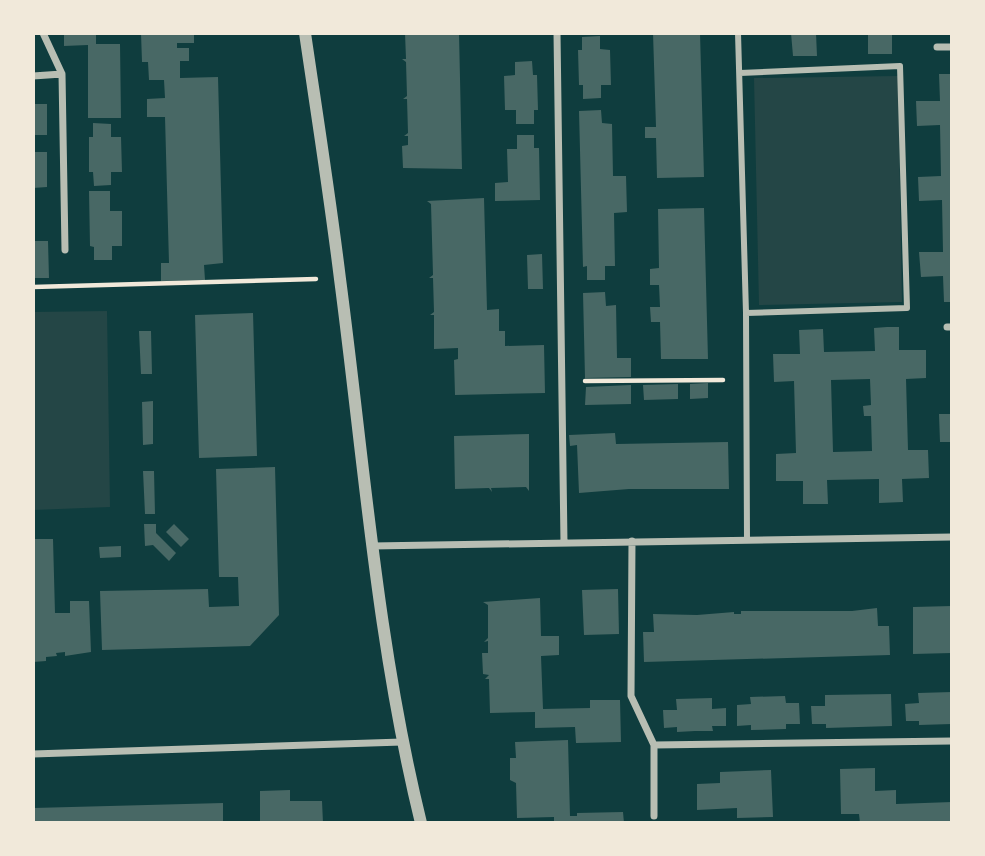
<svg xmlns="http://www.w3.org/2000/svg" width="985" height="856" font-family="'Golos Text',sans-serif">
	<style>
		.green { fill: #244646 }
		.building { fill: #486865; fill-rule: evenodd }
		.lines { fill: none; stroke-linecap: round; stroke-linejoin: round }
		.path { stroke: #f1e9da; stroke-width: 4.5 }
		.pedestrian { stroke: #b8beb3; stroke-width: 6 }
		.minor { stroke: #b8beb3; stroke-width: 7 }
		.tertiary { stroke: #b8beb3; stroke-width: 12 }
	</style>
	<rect width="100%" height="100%" fill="#0f3d3e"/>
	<path class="green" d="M898,76L902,302L759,305L754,78Z
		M107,311L110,507L33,510V312Z"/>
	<path class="building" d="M64,33H96V44H120L121,118H88V45L64,46Z
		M141,33H194V43H177V48H189V61H180V78L218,77L223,263L204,265L205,280L161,281V263H169L165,117H147V99L165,98L164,80H149L148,62H142Z
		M405,33H459L462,169L403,168L402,146L408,145V136H404L408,133L407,99H403L407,96L406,62L402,59H406Z
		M653,33H700L704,177L657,178L656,138H645V127H656Z
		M791,33H816L817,56H793Z
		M868,33H892V54H868Z
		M600,36V49L610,50L611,85H601V98L583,99V85H579L578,50H582V37Z
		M532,61L533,75H537L538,110H534V124H516V110H505L504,76L515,75V62Z
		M939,74H952V302H944L943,276L921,277L919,252H943L942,200L919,201L918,177L941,176L940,125L917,126L916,101H940Z
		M33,104H47V135H33Z
		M601,110L602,123L612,124L613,176H626L627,212L614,213L615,266H605V280H587V266L583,267L579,111Z
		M93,123L111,124V137H121L122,172H111V185L94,186L93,172H89V137H93Z
		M517,135H534V148H539L540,200L495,201V183L508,182L507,149H517Z
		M33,152H47V187L33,188Z
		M89,191H110V211H122V246H112V260H94V247L90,246Z
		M484,198L487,310L499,309V331H505V346L544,345L545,393L455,395L454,360L458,359V348L434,349V315H430L434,312L433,278H429L433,275L431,204L427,201Z
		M704,208L708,359H661L660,322H651L650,307H660L659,285H650V269L659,268L658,209Z
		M33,241H48L49,278H33Z
		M542,254L543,289H528L527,255Z
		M605,292L606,306L616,305L617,358H631V377L585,378L583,293Z
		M253,313L257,456L199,458L195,315Z
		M887,327H899V350H926V378L906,379L908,450H928L929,478L902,479L903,502L879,503V479L827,480L828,504H803V481H776V454L796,453L794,381L774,382L773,354H800L799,330L823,329L824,352L875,351L874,328ZM870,379L871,405L863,406L864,416H871L872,451L833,452L831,380Z
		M139,331H151L152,374H141Z
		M708,383V398L690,399V384Z
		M678,384V399L644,400L643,385Z
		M631,385V404L585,405L586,387Z
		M153,401V444L143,445L142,402Z
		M939,414H952V442H940Z
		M615,433L616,444L728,442L729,489H629L579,493L577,445L570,446L569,435Z
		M529,434V491L526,487L491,488L492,492L489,488L455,489L454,436Z
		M275,467L279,615L250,646L102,650L100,591L208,589L209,607L239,606L238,577H219L216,469Z
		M143,471H154L155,514H145Z
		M144,524H156V533L176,553L169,561L153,545L145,546Z
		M174,524L189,539L181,547L166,532Z
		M33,539H53L55,613H70V601H89L91,652L65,656V652L56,653L57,656L46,657V661L33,662Z
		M121,546V557L100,558L99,547Z
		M618,589L619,634L584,635L582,590Z
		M540,598L541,636H559V655L541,656L543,709L590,708V700H620L621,742L576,743L575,727L535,728V712L490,713L489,679H485L489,675L483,674L482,653H488V641L484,642L488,638V605L483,602Z
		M952,606V653L913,654V607Z
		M877,608L878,626H889L890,655L644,662L643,632H654L653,614L697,615L734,612V614H741V611H852Z
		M952,692V724L919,725V721H906L905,704L919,703L918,693Z
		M891,694L892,726L826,728V724H812L811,706H825V695Z
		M785,696L786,703H799L800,724H786V729L751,730V725L737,726V705L751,704L750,697Z
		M712,698V709L726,708V726H712L713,731H695L677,732V727L664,728L663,710H677L676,699Z
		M568,740L570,816H577V813L623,812L624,823H554V817L517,818L516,783L510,780V758H516L515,742Z
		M875,768V791L896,790V804L952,802V823H860L859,814H841L840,769Z
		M771,770L773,817L737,818V808L697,810V784L720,783V772Z
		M290,790V801H322L323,823H260V791Z
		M223,803V823H33V808Z"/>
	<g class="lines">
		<path class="path" d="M33,287L316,279
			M585,381L723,380"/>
		<path class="pedestrian" d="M738,33L746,313L747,540
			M740,73L900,66L907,308L746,313"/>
		<path class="minor" d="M43,33L62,74L65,250
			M557,33L564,543
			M937,47H952
			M33,76L62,74
			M947,327H952
			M632,541L631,696L654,745
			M372,546L952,537
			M33,754L402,742
			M654,816V745L952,741"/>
		<path class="tertiary" d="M305,33C317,115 330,197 340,279C364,461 377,644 421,823"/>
	</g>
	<rect width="985" height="856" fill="none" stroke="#f1e9da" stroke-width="70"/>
</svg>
